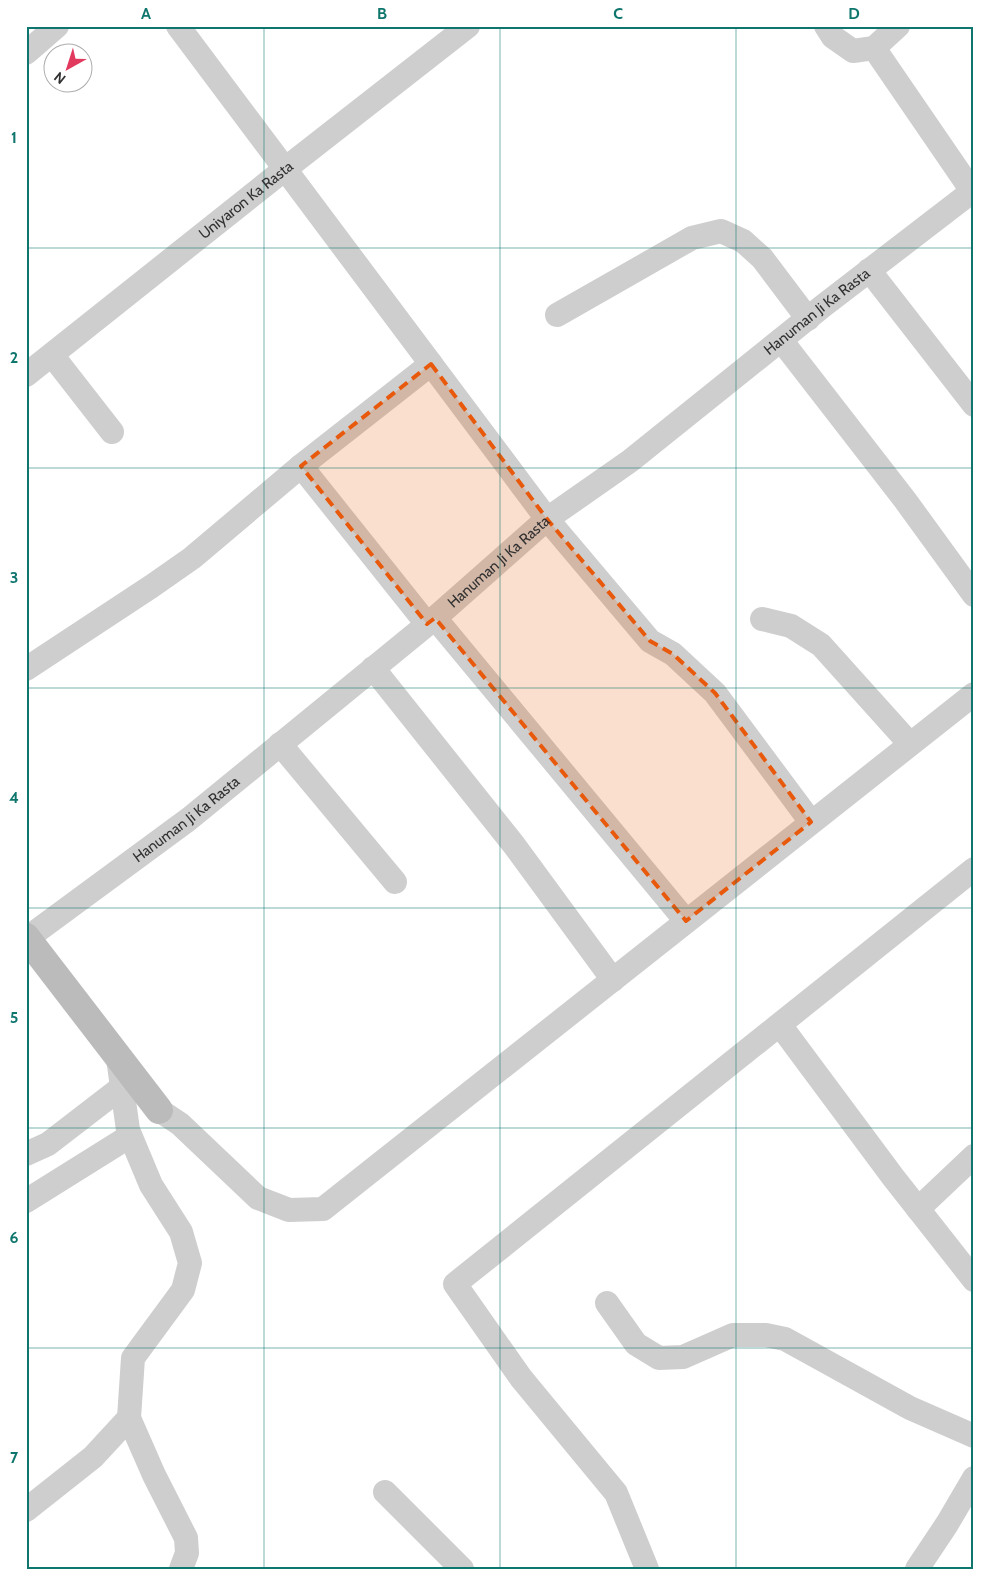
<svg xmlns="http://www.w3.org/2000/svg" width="1000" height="1595" font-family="Cabin,sans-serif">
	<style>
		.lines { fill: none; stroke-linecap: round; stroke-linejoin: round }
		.street { stroke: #cecece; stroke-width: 24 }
		.secondary { stroke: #bbb; stroke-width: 28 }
		.marked { fill: #e8590c; fill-opacity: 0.2; stroke: #e8590c; stroke-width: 4; stroke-dasharray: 10 6; stroke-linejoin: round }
		.grid { fill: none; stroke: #0f766e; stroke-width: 1; stroke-opacity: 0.55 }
		.labels { text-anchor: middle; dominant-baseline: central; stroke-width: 5; stroke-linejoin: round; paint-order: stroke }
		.street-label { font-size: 15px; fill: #313131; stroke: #fff }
		.neatline { fill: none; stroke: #0f766e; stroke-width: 2 }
		.grid-label { font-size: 16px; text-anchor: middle; font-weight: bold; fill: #0f766e }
	</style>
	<rect width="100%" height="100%" fill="#fff"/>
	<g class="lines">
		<g class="street">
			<path d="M178,26L547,519L650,641L673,654L715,693L811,822"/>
			<path d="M826,26L833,37L853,51L874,48L898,26"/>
			<path d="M874,48L972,191"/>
			<path d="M26,53L57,26"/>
			<path d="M869,270L974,405"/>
			<path d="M557,315L692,238L721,231L743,241L762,258L808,319"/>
			<path d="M781,340L905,500L974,595"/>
			<path d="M52,355L112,432"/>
			<path id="s1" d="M26,375L285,169L468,26"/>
			<path d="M301,466L427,624"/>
			<path d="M435,618L686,921"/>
			<path d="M762,619L791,626L821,645L910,744"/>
			<path d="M373,668L514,845L613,980"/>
			<path d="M26,669L152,586L192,558L301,466L431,364"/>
			<path d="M280,744L395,882"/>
			<path id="s2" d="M26,939L189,819L435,618L547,519L630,461L823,306L974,190"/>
			<path d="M780,1025L893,1177L974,1280"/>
			<path d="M118,1058L128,1130L151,1185L181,1232L190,1263L183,1290L133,1358L129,1418L154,1475L186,1538L187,1553L181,1569"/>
			<path d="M159,1110L180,1124L258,1198L289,1210L323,1209L974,694"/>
			<path d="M26,1154L48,1144L122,1087"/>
			<path d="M26,1201L130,1136"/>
			<path d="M918,1209L974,1156"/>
			<path d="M607,1303L636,1344L659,1358L683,1357L733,1335H766L785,1339L910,1408L974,1436"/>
			<path d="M385,1492L462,1569"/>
			<path d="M26,1510L93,1457L129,1418"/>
			<path d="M647,1569L616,1493L521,1378L455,1284L974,869"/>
			<path d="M917,1569L947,1524L974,1478"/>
		</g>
		<path class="secondary" d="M26,937L159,1110"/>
	</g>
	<path class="marked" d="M431,364L547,519L650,641L673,654L715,693L811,822L686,921L435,618L427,624L301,466Z"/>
	<path class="grid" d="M264,26V1569M500,26V1569M736,26V1569M26,248H974M26,468H974M26,688H974M26,908H974M26,1128H974M26,1348H974"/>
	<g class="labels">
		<g class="street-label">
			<text stroke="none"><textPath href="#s1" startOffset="281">Uniyaron Ka Rasta</textPath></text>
			<text stroke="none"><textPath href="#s2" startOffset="1010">Hanuman Ji Ka Rasta</textPath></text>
			<text stroke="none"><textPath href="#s2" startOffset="605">Hanuman Ji Ka Rasta</textPath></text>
			<text stroke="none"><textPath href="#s2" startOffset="200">Hanuman Ji Ka Rasta</textPath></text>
		</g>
	</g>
	<rect width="1000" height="1595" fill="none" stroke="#ffffff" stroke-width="55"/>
	<g transform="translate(68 68) rotate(219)"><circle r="24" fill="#ffffff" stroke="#adadad"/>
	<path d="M0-4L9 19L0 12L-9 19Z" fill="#e2395f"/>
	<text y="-8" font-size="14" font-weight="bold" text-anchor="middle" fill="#313131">N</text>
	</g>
	<rect x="28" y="28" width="944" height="1540" class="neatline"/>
	<g class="grid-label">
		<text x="146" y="19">A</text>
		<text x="382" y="19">B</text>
		<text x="618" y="19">C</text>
		<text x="854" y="19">D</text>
		<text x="14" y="143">1</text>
		<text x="14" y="363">2</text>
		<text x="14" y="583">3</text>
		<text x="14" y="803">4</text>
		<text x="14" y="1023">5</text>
		<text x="14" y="1243">6</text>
		<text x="14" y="1463">7</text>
	</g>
</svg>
